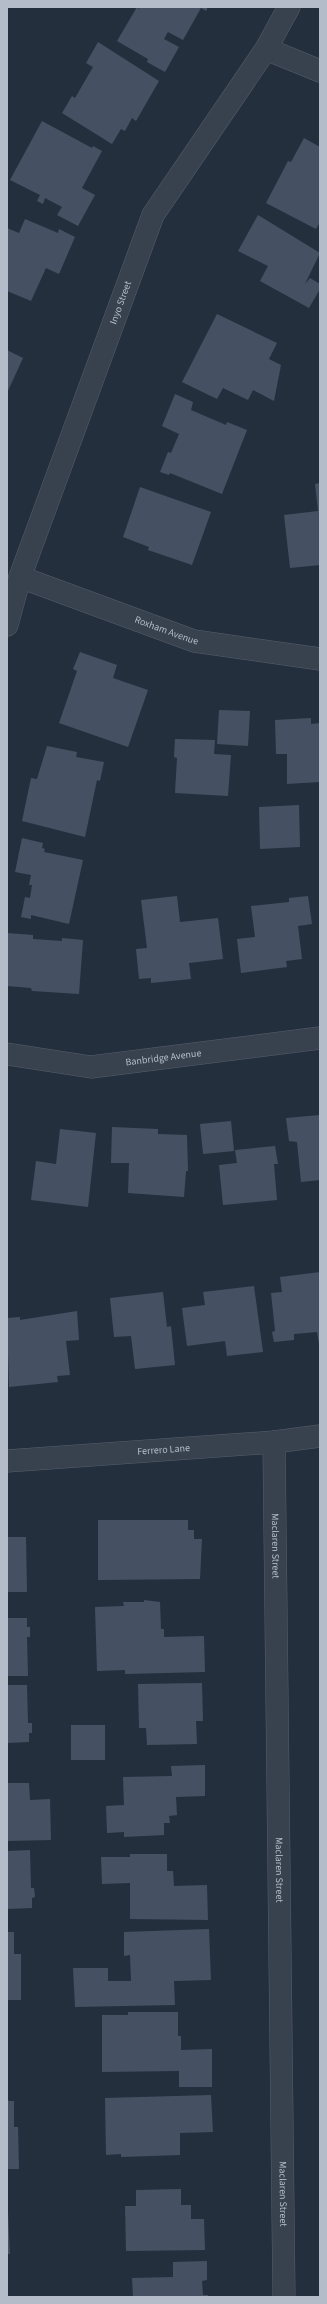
<svg xmlns="http://www.w3.org/2000/svg" width="327" height="2304" font-family="'Source Sans 3',sans-serif">
	<style>
		.building { fill: #455162 }
		.lines { fill: none; stroke-linecap: round; stroke-linejoin: round }
		.minor-casing { stroke: #565f6c; stroke-width: 23 }
		.minor { stroke: #38414e; stroke-width: 22 }
		.labels { text-anchor: middle; dominant-baseline: central; stroke-width: 4; stroke-linejoin: round; paint-order: stroke }
		.street-label { font-size: 10px; fill: #b4bcc9; stroke: #1d2633 }
	</style>
	<rect width="100%" height="100%" fill="#242f3e"/>
	<path class="building" d="M137,7L139,9L140,7H208L206,11L201,8L183,40L168,32L164,39L179,47L165,72L147,62L148,59L117,41Z
		M98,42L159,81L136,121L132,118L125,131L121,129L112,144L62,113L72,96L75,98L93,67L86,63Z
		M42,121L92,148L93,146L102,151L82,188L95,195L78,226L57,215L62,207L45,198L43,204L37,201L40,195L10,180Z
		M304,138L320,147V222L316,229L266,203L288,161L291,162Z
		M258,215L320,253L305,284L310,278L320,284V289L309,308L260,281L268,266L238,251Z
		M25,219L58,233L59,229L75,237L59,274L46,268L31,301L7,291V228L19,233Z
		M217,314L277,343L269,359L281,365L274,401L253,390L248,400L223,388L217,399L182,382Z
		M7,350L23,358L7,393Z
		M175,394L193,402L191,410L226,425L227,422L247,430L222,494L170,473L169,475L160,472L168,452L171,453L179,434L162,426Z
		M320,483V565L290,568L284,515L318,511L315,484Z
		M140,487L211,512L192,565L148,550L149,547L123,537Z
		M80,652L117,665L113,678L148,690L128,747L59,723L77,671L73,669Z
		M219,710L250,711L248,746L217,744Z
		M311,718V724L320,723V782L287,784V754H276L275,720Z
		M175,739L215,740L214,754L231,755L228,796L175,793L177,758L174,757Z
		M47,746L77,752L76,757L104,762L100,781L97,780L85,837L22,821L31,778L37,779Z
		M299,805L300,847L260,849L259,807Z
		M22,838L43,843L42,848L45,849L44,852L83,860L69,924L31,915V919L21,917L25,897L30,898L32,885H29L31,875L15,872Z
		M177,896L180,922L218,918L223,959L189,963L191,979L151,983V978L139,979L136,949L147,948L141,900Z
		M308,896L312,924L298,926L302,959L286,961L287,967L241,973L237,939L255,937L251,906L289,902V898Z
		M7,933L33,935V939L62,941V938L83,940L79,994L32,991L31,988L7,986Z
		M320,1115V1180L301,1182L297,1142L289,1141L286,1118Z
		M231,1121L234,1151L203,1154L200,1124Z
		M112,1127L158,1129V1134L187,1135L188,1171H186L184,1197L128,1193L129,1163H111Z
		M60,1129L96,1133L88,1207L31,1200L36,1161L56,1164Z
		M275,1146L278,1164H274L277,1200L223,1205L219,1165L237,1163L235,1150Z
		M320,1272V1350L317,1332L294,1334V1340L274,1342L272,1332L275,1331L271,1293L282,1292L280,1277Z
		M254,1286L263,1352L227,1356L225,1341L187,1346L182,1308L205,1305L203,1292Z
		M163,1292L167,1327L171,1326L175,1365L135,1369L131,1336L114,1337L110,1298Z
		M77,1311L79,1340L66,1341L70,1375L57,1376L58,1382L9,1387L7,1318L20,1317V1320Z
		M98,1520H188V1530H194V1539H202L200,1579L98,1580Z
		M7,1537H26L27,1592H7Z
		M144,1600L160,1602L161,1629H164V1637L204,1636L205,1672L125,1674V1670L97,1671L95,1607L124,1606L123,1602H144Z
		M7,1618H27V1627H30V1637H27L28,1676H7Z
		M202,1683L203,1721H196L197,1744L147,1745L146,1728H139L138,1684Z
		M7,1685H27L28,1723H32V1733H29V1742L7,1743Z
		M71,1725H105V1760H71Z
		M205,1765V1796L176,1797L177,1815L169,1816L170,1823H164V1835L124,1837V1832L107,1833L106,1806L124,1805L123,1777L172,1776L171,1766Z
		M7,1783H29L30,1800L50,1799L51,1840L7,1841Z
		M30,1850L31,1888H34L35,1897L32,1898V1908L7,1909V1851Z
		M130,1854H167V1871H173L174,1886L207,1885L208,1920L130,1919V1883L102,1884L101,1857H130Z
		M209,1929L211,1980L174,1981L175,2005L75,2007L73,1968H108V1981H131L130,1955L124,1956V1932Z
		M7,1932H14V1954H21V2000H7Z
		M128,2012H178V2036H181V2050L212,2049V2087H179V2071L102,2072V2015H128Z
		M211,2095L213,2132L180,2133V2155L121,2157V2154L106,2155L105,2098Z
		M7,2099L9,2101H14V2127H18L19,2169H7Z
		M181,2189V2205H191V2219H204L205,2250L126,2251L125,2206H136V2190Z
		M7,2190L10,2254H7Z
		M207,2261V2280L202,2281L203,2295H208V2297H133L132,2278L173,2277V2262Z"/>
	<g class="lines">
		<g class="minor-casing">
			<g id="minor">
				<path d="M266,49L320,71"/>
				<path id="s1" d="M20,577L194,641L320,659"/>
				<path id="s2" d="M7,625L20,577L153,215L266,49L289,7"/>
				<path id="s3" d="M7,1054L91,1067L320,1038"/>
				<path id="s4" d="M274,1442L284,2297"/>
				<path id="s5" d="M7,1461L274,1442L320,1436"/>
			</g>
		</g>
		<use href="#minor" class="minor"/>
	</g>
	<g class="labels">
		<g class="street-label">
			<text stroke="none"><textPath href="#s2" startOffset="342">Inyo Street</textPath></text>
			<text stroke="none"><textPath href="#s1" startOffset="156">Roxham Avenue</textPath></text>
			<text stroke="none"><textPath href="#s3" startOffset="158">Banbridge Avenue</textPath></text>
			<text stroke="none"><textPath href="#s5" startOffset="157">Ferrero Lane</textPath></text>
			<text stroke="none"><textPath href="#s4" startOffset="104">Maclaren Street</textPath></text>
			<text stroke="none"><textPath href="#s4" startOffset="428">Maclaren Street</textPath></text>
			<text stroke="none"><textPath href="#s4" startOffset="752">Maclaren Street</textPath></text>
		</g>
	</g>
	<rect width="327" height="2304" fill="none" stroke="#b4bcc9" stroke-width="16"/>
</svg>
